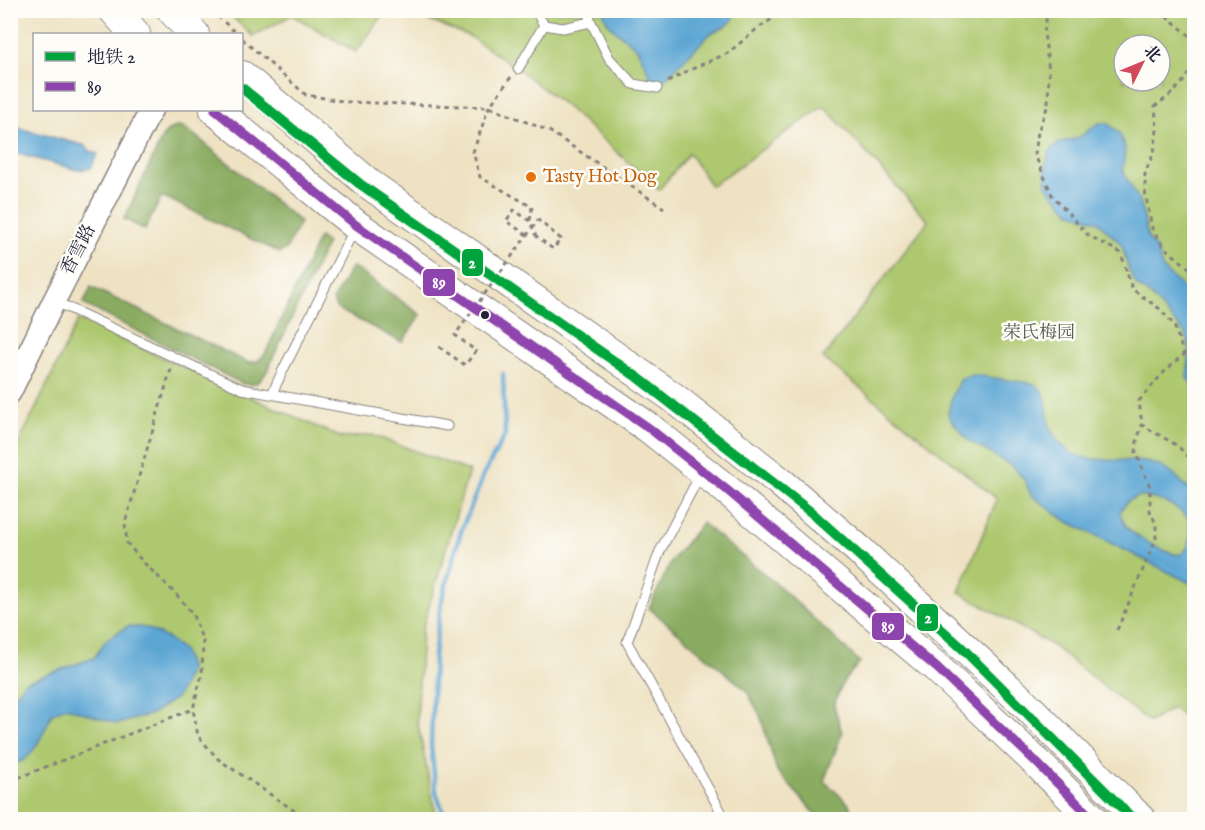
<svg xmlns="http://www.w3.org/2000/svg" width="1205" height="830" font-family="'IM FELL English','Noto Serif SC',serif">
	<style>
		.green { fill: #adc86e; stroke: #687554; stroke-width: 1.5; fill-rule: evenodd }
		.forest { fill: #8aac61; stroke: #56674e; stroke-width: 1.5 }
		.water { fill: #5ca6d4; stroke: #3f6488; stroke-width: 1.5; fill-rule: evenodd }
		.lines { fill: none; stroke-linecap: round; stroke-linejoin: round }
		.stream { stroke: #5ca6d4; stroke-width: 4.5 }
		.service-casing { stroke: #88827e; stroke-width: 11 }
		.tertiary-casing { stroke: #88827e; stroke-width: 25 }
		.trunk-casing { stroke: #88827e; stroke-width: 32 }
		.path { stroke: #88827e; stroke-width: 3; stroke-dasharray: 4.5 4.5; stroke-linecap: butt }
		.service { stroke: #fff; stroke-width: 9 }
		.tertiary { stroke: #fff; stroke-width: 22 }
		.trunk { stroke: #fff; stroke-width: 30 }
		.path-bridge { stroke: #88827e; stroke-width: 3; stroke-dasharray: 4.5 4.5; stroke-linecap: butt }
		.bus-1-casing { stroke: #fdfcf7; stroke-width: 14 }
		.bus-1 { stroke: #8e44ad; stroke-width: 9 }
		.metro-1-casing { stroke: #fdfcf7; stroke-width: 15 }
		.metro-1 { stroke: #00a43c; stroke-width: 10 }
		.food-dot { fill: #e8710a; stroke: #fdfcf7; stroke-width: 2 }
		.bus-dot { fill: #22223b; stroke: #fdfcf7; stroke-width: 2 }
		.labels { text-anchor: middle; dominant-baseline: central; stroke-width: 5; stroke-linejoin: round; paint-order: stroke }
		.food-label { font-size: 18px; fill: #c56008; stroke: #fdfcf7; text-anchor: start }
		.street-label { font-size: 18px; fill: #22223b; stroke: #fdfcf7 }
		.park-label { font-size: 18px; fill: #535c4d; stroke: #fdfcf7 }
		.line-badge { stroke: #fdfcf7; stroke-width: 2 }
		.badge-label { font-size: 16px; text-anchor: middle; font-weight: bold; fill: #fff }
	</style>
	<rect width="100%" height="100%" fill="#fdfcf7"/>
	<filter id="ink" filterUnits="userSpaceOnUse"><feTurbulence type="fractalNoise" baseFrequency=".0167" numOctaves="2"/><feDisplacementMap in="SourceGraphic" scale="12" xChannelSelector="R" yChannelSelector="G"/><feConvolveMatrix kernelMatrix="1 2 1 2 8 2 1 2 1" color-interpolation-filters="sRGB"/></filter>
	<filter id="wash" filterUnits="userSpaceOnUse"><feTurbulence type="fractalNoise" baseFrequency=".008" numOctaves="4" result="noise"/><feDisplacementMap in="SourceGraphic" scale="24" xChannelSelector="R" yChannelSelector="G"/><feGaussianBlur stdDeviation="1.35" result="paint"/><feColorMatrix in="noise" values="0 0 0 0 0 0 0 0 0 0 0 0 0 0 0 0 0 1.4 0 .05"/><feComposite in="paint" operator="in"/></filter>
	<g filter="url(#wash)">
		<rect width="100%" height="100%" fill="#eee2c2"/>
		<path class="green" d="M226,11H386L356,52L292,15L253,36Z
			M404,11H1194V726L1173,708L1149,722L1053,646L959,592L997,499L823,358L928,221L824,106L711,186L689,153L659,190L568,108L518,69L469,36ZM1124,45H1160V81H1124Z
			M78,320L342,438L372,435L469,471L422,630L417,720L437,819H11L10,462Z"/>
		<path class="forest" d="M181,126L192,133L300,222L287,248L280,253L162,196L145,230L124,219L163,136L170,129Z
			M319,237L327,243L267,371C260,382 257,386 243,384L83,304L91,287L249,363L258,361L265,354Z
			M352,266L421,315L402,342L337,309L333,300Z
			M702,523L780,587L860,662L843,682L834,705L842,733L824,781L848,803L855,819H820L777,771L760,715L746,690L649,608L672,560Z"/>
		<path class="water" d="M734,10L733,20L726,26L711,33L667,77L659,81L651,79C647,70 643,58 637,49C626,36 606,29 603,11Z
			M1099,123H1107L1120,134L1125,149L1123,171L1141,204L1148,238L1158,252L1162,268L1194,298V388L1187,378L1190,352L1187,336L1151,296L1137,286L1129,271L1122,245L1097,221L1071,212L1047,187L1045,170L1049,153L1054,147L1061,142L1078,138Z
			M11,126L86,146L90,151L98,154L91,168L77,170L11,152Z
			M975,375L1035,384C1052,396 1044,414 1051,430C1054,438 1062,447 1069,451C1081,460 1095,459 1109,460C1122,460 1137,460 1150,463C1168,466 1182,482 1194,495V585L1065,520L1031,495L1024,479L1012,466L969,441L952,421L948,414L952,397L959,381L967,376ZM1139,496C1162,500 1172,502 1189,519C1191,533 1193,546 1180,555C1168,554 1132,536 1126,526C1123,522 1122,517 1120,512C1125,503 1129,499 1139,496Z
			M128,626L147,628L167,638L183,650L190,670L177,697L152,714L118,724L66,707L52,713C46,727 37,750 24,760C20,762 15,763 11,765V700L25,682L94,658L107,639Z"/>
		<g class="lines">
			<path class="stream" d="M446,820L436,792L431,746L434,656L441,603L461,531L484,474L505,435L503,374"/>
		</g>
	</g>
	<g filter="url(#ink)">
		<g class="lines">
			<g class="service-casing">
				<path id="service" d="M587,10L591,22L609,58L633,84L657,88
					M544,25L563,28L591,22
					M518,69L544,25L535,10
					M54,301L242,389L447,426
					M272,394L282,372L354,230
					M700,475L660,551L627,642L724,817L727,820"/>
			</g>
			<g class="tertiary-casing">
				<path id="tertiary" d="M10,392L54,301L151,110"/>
			</g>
			<g class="trunk-casing">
				<path id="trunk" d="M114,10L135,34
					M172,10L194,34
					M242,76L369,184L674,398L779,481L858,549L1027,706L1141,820
					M215,110L356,225L649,428L727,490L937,668L1037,763L1094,820"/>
			</g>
			<path class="path" d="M211,10L237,34
				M1050,10L1047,15L1044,32L1049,71L1048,105L1038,131L1035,155L1052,195L1088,235L1121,253L1132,289L1160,309L1174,325L1184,355
				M1159,10L1189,35L1194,45
				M242,39L306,95L348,102L489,107L549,131L664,208
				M1194,65C1185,82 1172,95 1155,106L1157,130L1154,152L1145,173V192L1152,228L1164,247L1194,272
				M511,77L489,107L473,152L480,177L532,207L530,221L536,236
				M668,82L683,73L728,53L758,28L786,10
				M527,235L506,221L514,210L530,221
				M1194,349C1171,361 1156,381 1139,401L1142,425L1178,446L1194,463
				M171,369L125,523L127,543L142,561L176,594L192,613L203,641L202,674L193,709L198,736L218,759L302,816L305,820
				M1117,630L1156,539V524L1150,511V487L1136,453L1137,441L1142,425
				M10,781L193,709"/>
			<use href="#service" class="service"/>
			<use href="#tertiary" class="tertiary"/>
			<use href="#trunk" class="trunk"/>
			<path class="path-bridge" d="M439,347L465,365L476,351L455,335L538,220L561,239L553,249L536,236"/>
			<g class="bus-1-casing">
				<path id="bus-1" d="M215,110L356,225L649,428L727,490L937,668L1037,763L1094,820"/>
			</g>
			<use href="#bus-1" class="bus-1"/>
			<g class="metro-1-casing">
				<path id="metro-1" d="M242,88L360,184L637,377L812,513L963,649L1134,820"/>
			</g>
			<use href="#metro-1" class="metro-1"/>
		</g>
	</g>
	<circle class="food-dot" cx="531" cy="177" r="6"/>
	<circle class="bus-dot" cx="485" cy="315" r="5"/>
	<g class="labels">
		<g class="food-label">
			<text x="543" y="177">Tasty Hot Dog</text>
		</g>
		<g class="street-label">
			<text transform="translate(79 250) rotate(-63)">香雪路</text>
		</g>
		<g class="park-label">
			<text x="1039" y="333">荣氏梅园</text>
		</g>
	</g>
	<g class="line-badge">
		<rect x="461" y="248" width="23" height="29" rx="6" fill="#00a43c"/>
		<rect x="422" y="268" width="34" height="29" rx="6" fill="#8e44ad"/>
		<rect x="916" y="603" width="23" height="29" rx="6" fill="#00a43c"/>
		<rect x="871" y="612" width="34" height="29" rx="6" fill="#8e44ad"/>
	</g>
	<g class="badge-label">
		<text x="472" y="268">2</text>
		<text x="439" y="288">89</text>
		<text x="928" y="623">2</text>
		<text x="888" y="632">89</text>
	</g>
	<rect width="1205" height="830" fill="none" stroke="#fdfcf7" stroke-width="36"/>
	<rect x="33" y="33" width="210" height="78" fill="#fdfcf7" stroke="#a5a5ac" stroke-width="1.5"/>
	<rect x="45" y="52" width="30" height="9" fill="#00a43c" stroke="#a5a5ac" stroke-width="1.5"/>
	<text x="87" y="63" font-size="18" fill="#22223b">地铁 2</text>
	<rect x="45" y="82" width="30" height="9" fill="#8e44ad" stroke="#a5a5ac" stroke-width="1.5"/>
	<text x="87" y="93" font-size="18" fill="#22223b">89</text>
	<g transform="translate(1142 63) rotate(47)"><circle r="28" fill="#fdfcf7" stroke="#a5a5ac" stroke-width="1.5"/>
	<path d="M0-4.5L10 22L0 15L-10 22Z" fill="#d1495b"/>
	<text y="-9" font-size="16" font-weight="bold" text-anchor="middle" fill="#22223b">北</text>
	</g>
</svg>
